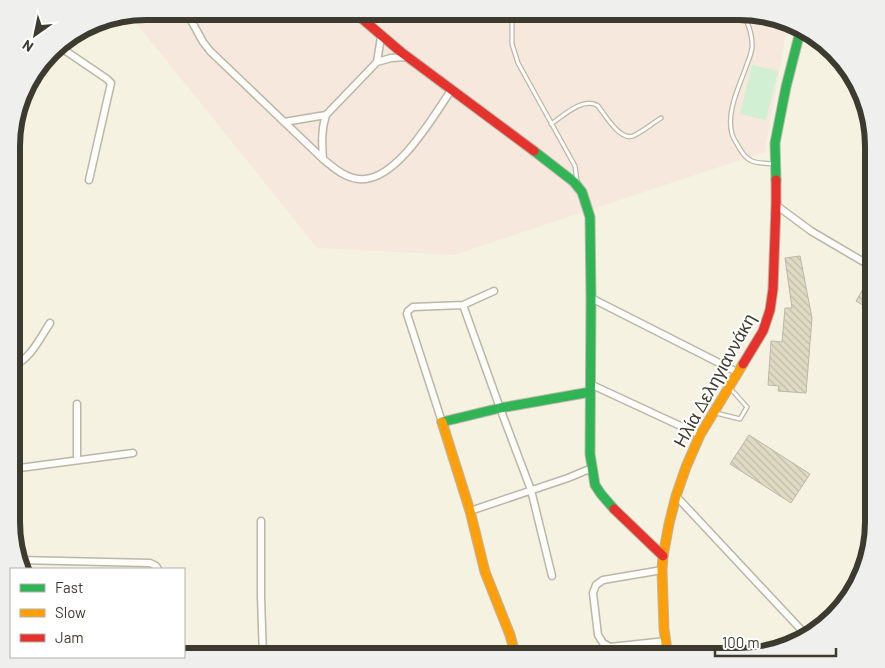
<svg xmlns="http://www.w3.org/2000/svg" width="885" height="668" font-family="Barlow,sans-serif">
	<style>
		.education { fill: #f6e8dd }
		.garden { fill: #d1efd2 }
		.building { fill: url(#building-back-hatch); stroke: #bab8ab }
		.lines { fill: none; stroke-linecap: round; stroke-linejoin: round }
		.lane-casing { stroke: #b9b7a9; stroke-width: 5.5 }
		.street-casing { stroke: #b9b7a9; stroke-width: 9 }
		.fast-casing { stroke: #b9b7a9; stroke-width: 11 }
		.slow-casing { stroke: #b9b7a9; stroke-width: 11 }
		.jam-casing { stroke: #b9b7a9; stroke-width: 11 }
		.lane { stroke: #fefdfa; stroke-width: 3 }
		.street { stroke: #fefdfa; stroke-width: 6 }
		.fast { stroke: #30b455; stroke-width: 9 }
		.slow { stroke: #ff9f0a; stroke-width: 9 }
		.jam { stroke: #e5322d; stroke-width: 9 }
		.labels { text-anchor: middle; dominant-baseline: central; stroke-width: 4; stroke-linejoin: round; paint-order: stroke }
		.street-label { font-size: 18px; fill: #3d3b2f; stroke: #fff }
		.rim { fill: none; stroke: #3d3b2f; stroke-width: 6 }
	</style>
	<defs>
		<pattern id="building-back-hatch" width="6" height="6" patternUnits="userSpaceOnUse" patternTransform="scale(1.25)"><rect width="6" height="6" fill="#dedac3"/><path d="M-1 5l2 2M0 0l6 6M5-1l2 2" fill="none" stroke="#bfbca8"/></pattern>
	</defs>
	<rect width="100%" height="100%" fill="#f6f2e1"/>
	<path class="education" d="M146,11L748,12L788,21L765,152L454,255L317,248L129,14Z"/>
	<path class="garden" d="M752,65L778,71L766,120L740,114Z"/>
	<path class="building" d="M800,256L812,318L806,393L778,391L779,386L768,385L771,341L782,342L785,308H792L785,258Z
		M866,284L874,289V312L856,301Z
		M749,435L810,474L791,503L730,464Z"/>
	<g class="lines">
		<g class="lane-casing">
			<path id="lane" d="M512,11V44L518,63L575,166L577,181
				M743,12C748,24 753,35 752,48C751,55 748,61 746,67C739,87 726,112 732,134C733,137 735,141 737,144C747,163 753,163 774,164
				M551,124C563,116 584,96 598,106C605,115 620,141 633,136C642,132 653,123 661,118
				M716,413L740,419L747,407L730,388"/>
		</g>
		<g class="street-casing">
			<path id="street" d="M186,11L203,42L210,51L323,159C334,168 345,178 359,179C396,183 434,115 452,89
				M57,45L107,79L111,83L89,180
				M377,62L381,37
				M284,122L326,115
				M323,159C322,144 321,130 326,115L377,62L391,58L407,57
				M776,205L811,231L874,268
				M494,291L463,305L500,408L531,490L552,576
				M591,298L737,372
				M12,367C31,358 39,340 50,323
				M590,384L700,435
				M442,422L407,314L408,311L413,307L463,305
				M77,460V404
				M12,469L133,453
				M676,496L807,636
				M470,511L568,478L592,468
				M261,521V597L263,657
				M19,560L150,563L156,566L158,569
				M662,570L603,580L596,585L593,593L598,635L603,643L610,647L666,641"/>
		</g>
		<g class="fast-casing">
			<path id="fast" d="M534,151L574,182L582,192L590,217L591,298L590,454L595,485L601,494L614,509
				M776,180L775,143L786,87L801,28
				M442,422L500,408L590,392"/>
		</g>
		<g class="slow-casing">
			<path id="slow" d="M442,422L470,511L485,572L510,635L516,657
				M668,657L664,629L662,570L663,556L669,524L676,496L686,467L700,435L743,364"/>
		</g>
		<g class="jam-casing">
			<path id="jam" d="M353,11L401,52L534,151
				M743,364L763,331L770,310L773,289L776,205V180
				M614,509L663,556"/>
		</g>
		<use href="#lane" class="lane"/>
		<use href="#street" class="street"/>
		<use href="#fast" class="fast"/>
		<use href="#slow" class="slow"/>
		<use href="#jam" class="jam"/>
	</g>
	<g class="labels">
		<g class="street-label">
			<text transform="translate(714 380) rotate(-61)">Ηλία Δεληγιαννάκη</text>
		</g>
	</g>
	<path d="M0 0H885V668H0ZM146 20H739A126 126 0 0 1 865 146V522A126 126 0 0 1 739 648H146A126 126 0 0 1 20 522V146A126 126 0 0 1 146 20Z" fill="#efefee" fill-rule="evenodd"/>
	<path class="rim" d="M146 20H739A126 126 0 0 1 865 146V522A126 126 0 0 1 739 648H146A126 126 0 0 1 20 522V146A126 126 0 0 1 146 20Z"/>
	<rect x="10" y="568" width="175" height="90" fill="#ffffff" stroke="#b1b1ac"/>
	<rect x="20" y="584" width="25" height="8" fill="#30b455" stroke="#b1b1ac"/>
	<text x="55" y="593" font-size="15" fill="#3d3b2f">Fast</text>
	<rect x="20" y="609" width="25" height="8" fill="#ff9f0a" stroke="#b1b1ac"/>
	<text x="55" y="618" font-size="15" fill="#3d3b2f">Slow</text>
	<rect x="20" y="634" width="25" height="8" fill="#e5322d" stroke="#b1b1ac"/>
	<text x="55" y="643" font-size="15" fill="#3d3b2f">Jam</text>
	<g transform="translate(35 35) rotate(213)" stroke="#ffffff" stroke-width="4" paint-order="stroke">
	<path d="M0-4L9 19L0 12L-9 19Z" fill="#3d3b2f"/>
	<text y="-8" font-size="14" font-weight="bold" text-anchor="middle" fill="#3d3b2f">N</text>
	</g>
	<path d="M715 648v8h121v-8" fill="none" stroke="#3d3b2f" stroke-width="2.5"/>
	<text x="722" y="648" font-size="15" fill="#3d3b2f" stroke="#ffffff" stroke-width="4" paint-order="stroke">100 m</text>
</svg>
